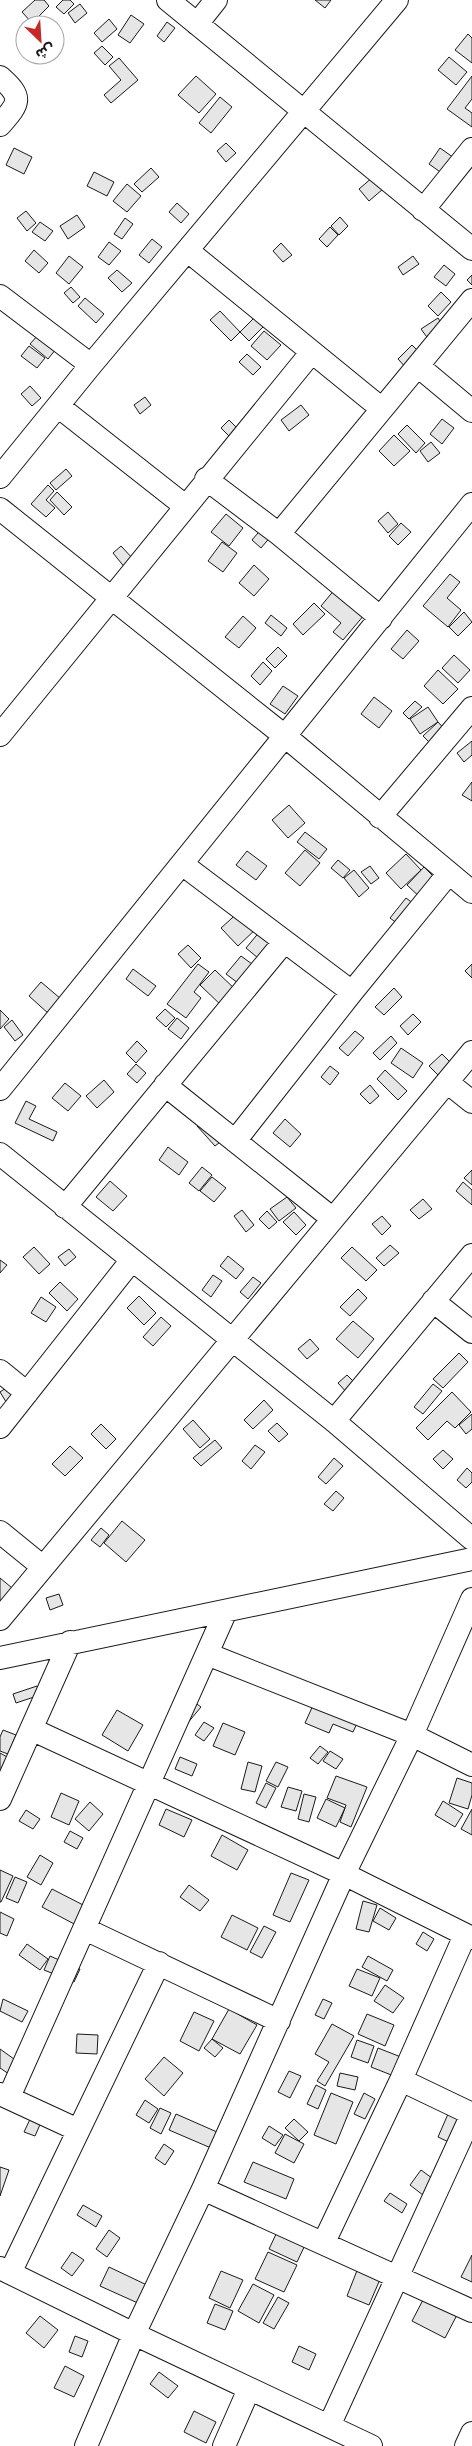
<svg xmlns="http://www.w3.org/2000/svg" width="472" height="2446" font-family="Roboto,'Noto Sans Arabic',sans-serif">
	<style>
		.building { fill: #e6e6e6; stroke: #1a1a1a }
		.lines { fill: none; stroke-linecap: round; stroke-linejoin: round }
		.minor-casing { stroke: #1a1a1a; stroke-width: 24 }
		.minor { stroke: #fff; stroke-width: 22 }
	</style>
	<rect width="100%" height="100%" fill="#fff"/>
	<path class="building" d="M35,0H44L49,6L32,23L22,12Z
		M63,0H70L74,4L64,14L56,7Z
		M315,0H331L325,8Z
		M80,4L87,13L75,23L68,13Z
		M131,15L144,24L130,43L118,35Z
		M109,19L117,29L102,42L94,33Z
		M167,22L175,28L164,42L157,36Z
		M468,34L472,38V63L455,50Z
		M102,46L113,57L105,65L94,53Z
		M449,57L467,72L456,85L438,70Z
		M119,58L138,80L111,103L104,95L121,80L109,66Z
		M196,76L216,94L199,113L178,95Z
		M472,76V99L465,108L472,113V127L447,109Z
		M220,97L232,107L211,133L199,123Z
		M226,143L236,153L226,162L217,151Z
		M14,148L32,157L24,174L6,165Z
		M440,148L464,165L453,181L429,164Z
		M151,168L159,177L142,192L134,184Z
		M94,172L114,182L107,196L87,186Z
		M373,177L383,189L369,201L359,189Z
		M127,184L141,196L127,212L113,201Z
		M177,203L189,214L181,223L169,212Z
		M26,211L36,223L27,231L17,218Z
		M77,215L85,227L68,239L60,226Z
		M340,217L348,226L339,235L331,226Z
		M125,218L133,224L122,239L114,234Z
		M40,222L53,231L45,241L32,232Z
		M330,227L338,235L327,247L319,239Z
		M152,239L162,247L149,263L139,255Z
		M109,242L121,251L109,265L98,257Z
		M281,243L292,255L283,262L273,251Z
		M34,250L48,263L39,273L25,261Z
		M69,256L83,267L69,284L56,273Z
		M413,256L419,264L403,275L398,267Z
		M444,265L455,274L446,286L434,277Z
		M117,270L132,283L122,292L108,278Z
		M472,275V285L467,280Z
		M71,287L80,297L73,303L64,293Z
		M441,292L451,302L438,316L428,306Z
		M85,298L104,314L96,323L78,306Z
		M220,311L240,332L231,341L210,320Z
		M257,315L266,324L249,341L240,332Z
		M438,318L445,329L429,340L421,329Z
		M264,331L281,345L267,360L251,346Z
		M38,335L56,349L48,359L30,344Z
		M412,345L422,355L407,369L398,359Z
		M29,346L45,358L37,368L21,356Z
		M247,354L261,367L253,375L239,362Z
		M30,386L41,398L32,406L21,394Z
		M145,397L151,405L140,414L134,405Z
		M301,405L309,415L289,431L281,420Z
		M442,419L454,428L442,444L430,434Z
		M229,420L241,432L233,440L221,428Z
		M407,425L425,443L416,453L398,434Z
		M394,435L410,451L394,466L379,451Z
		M431,442L440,453L428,462L420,451Z
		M66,469L72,476L56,490L50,483Z
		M48,485L54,491L46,500L55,508L46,517L31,504Z
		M57,492L72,507L64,515L50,500Z
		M388,512L398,524L388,533L378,521Z
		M226,514L243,528L229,546L211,532Z
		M401,523L411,532L398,545L389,536Z
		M263,527L272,535L261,548L252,540Z
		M222,542L237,553L223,572L208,561Z
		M121,546L135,561L126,569L113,553Z
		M254,565L269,579L254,596L239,583Z
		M450,574L460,582L447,598L461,610L448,627L423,606Z
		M335,589L365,614L343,640L333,632L341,623L321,606Z
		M314,603L325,614L303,635L293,624Z
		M464,612L472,622L458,636L449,627Z
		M271,615L287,628L281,636L265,623Z
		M243,616L256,628L239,648L225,637Z
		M407,630L419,641L403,659L391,649Z
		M278,647L287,656L275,668L266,659Z
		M454,655L470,670L458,683L442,668Z
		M263,662L272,671L260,685L251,676Z
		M438,670L458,689L443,704L424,686Z
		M283,686L298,696L285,714L270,704Z
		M374,697L392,711L379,728L361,714Z
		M415,701L422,707L409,719L403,713Z
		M428,707L438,722L420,734L410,719Z
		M438,722L447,732L433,746L423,736Z
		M472,741V755L464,762L457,753Z
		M472,782V801L462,795Z
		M289,805L305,823L288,838L272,820Z
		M305,832L327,849L319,859L297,842Z
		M305,850L320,863L300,886L285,873Z
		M247,851L267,866L256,880L236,865Z
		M406,854L421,870L401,889L386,873Z
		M338,860L350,870L343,878L331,868Z
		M370,866L379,878L371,884L361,872Z
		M424,867L441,884L424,901L407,885Z
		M354,870L369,888L359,897L344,878Z
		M406,898L418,907L402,927L390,918Z
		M242,909L258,927L238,946L221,928Z
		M261,930L279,946L264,963L246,948Z
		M188,945L201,958L191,968L178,954Z
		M241,956L252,964L238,983L226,974Z
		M198,964L209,972L194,992L201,998L186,1018L167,1004Z
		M472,964V978L465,971Z
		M133,969L156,986L148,996L126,979Z
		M215,970L239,993L224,1008L200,985Z
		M41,982L61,999L49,1014L29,996Z
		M394,988L402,997L384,1015L375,1007Z
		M165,1009L175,1018L166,1027L156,1018Z
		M0,1010L9,1019L0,1029Z
		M413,1014L421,1022L408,1035L400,1026Z
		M177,1018L189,1028L181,1039L168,1029Z
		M12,1020L23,1035L15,1041L4,1027Z
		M355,1031L364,1038L348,1056L339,1048Z
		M391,1036L397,1043L380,1060L373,1053Z
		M137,1041L147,1051L136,1063L126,1053Z
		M401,1048L423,1063L413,1078L391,1063Z
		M442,1054L451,1063L438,1075L429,1066Z
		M136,1064L146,1073L137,1083L127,1074Z
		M330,1066L339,1073L330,1085L321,1077Z
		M385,1070L407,1091L398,1100L377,1079Z
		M104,1080L114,1092L97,1108L86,1096Z
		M65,1083L81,1096L68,1111L52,1098Z
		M370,1085L379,1096L370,1104L360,1094Z
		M26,1101L36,1106L29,1119L57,1132L53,1141L15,1123Z
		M206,1118L224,1139L215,1146L197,1126Z
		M285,1119L301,1134L290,1147L273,1133Z
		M168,1147L188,1162L179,1175L159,1160Z
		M202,1167L212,1175L199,1191L189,1183Z
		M472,1170V1185L464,1178Z
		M212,1177L226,1188L214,1202L200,1191Z
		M110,1181L127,1196L113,1211L96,1197Z
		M463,1182L472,1190V1205L456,1191Z
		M287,1197L296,1208L279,1221L270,1209Z
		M423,1199L432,1209L419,1219L410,1210Z
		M242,1210L254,1225L246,1232L234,1216Z
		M267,1211L277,1222L269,1229L259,1219Z
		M294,1212L306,1225L296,1235L283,1222Z
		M382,1216L391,1226L382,1235L372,1224Z
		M390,1245L399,1253L384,1266L376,1258Z
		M34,1247L50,1264L39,1274L23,1257Z
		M352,1247L377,1270L366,1281L341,1258Z
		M69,1249L76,1257L65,1266L58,1257Z
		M228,1256L244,1269L236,1279L220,1266Z
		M0,1260L7,1265L0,1273Z
		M213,1275L222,1281L211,1297L202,1290Z
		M253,1277L261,1283L248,1299L240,1292Z
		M60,1282L78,1299L67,1311L49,1293Z
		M358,1289L367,1298L350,1316L340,1307Z
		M139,1296L156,1313L144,1325L127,1308Z
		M41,1297L56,1307L46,1322L31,1313Z
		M161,1317L171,1326L153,1346L143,1337Z
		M353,1321L374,1339L358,1358L336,1339Z
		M310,1339L319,1349L307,1359L298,1349Z
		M459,1353L468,1362L443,1388L433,1379Z
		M347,1375L358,1386L349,1395L338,1383Z
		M12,1384L20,1397L8,1405L0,1392Z
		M433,1384L442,1391L423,1414L414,1407Z
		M452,1392L471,1412L455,1428L447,1421L428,1440L416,1428Z
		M264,1400L273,1410L253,1429L244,1420Z
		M472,1414V1429L466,1434L459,1425Z
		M193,1420L210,1439L200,1448L183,1429Z
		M277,1423L288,1434L279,1442L268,1431Z
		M101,1424L116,1439L106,1449L91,1434Z
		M215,1440L222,1448L201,1466L193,1458Z
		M255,1445L265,1452L251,1469L242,1461Z
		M70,1446L83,1458L65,1476L52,1464Z
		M443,1450L453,1459L443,1469L433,1459Z
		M334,1458L343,1466L326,1484L318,1477Z
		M467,1468L472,1473V1482L466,1488L457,1480Z
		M336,1491L344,1498L333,1511L324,1504Z
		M122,1521L145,1540L126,1562L104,1543Z
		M101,1528L109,1535L100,1547L91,1540Z
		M0,1578L23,1597L12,1610L0,1600Z
		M59,1594L63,1605L50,1610L46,1598Z
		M37,1686L40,1695L16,1703L13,1694Z
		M190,1699L201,1707L186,1725Z
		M315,1701L359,1719L353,1732L333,1724L329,1733L305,1723Z
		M117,1710L143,1725L128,1751L102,1735Z
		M204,1722L214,1728L204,1741L195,1735Z
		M223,1723L245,1732L235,1755L213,1746Z
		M3,1730L16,1735L8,1754L0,1751V1737Z
		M320,1746L328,1752L318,1764L310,1758Z
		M330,1751L343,1759L336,1769L323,1761Z
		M0,1753L9,1758L0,1774Z
		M180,1757L197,1764L192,1776L175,1769Z
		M248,1762L262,1766L255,1792L241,1789Z
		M276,1762L288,1767L278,1787L266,1781Z
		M336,1776L367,1787L351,1827L340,1822L346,1805L327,1798Z
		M457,1778L472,1783V1795L468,1809L449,1803Z
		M266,1783L276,1788L266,1808L256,1803Z
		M288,1787L302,1791L296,1811L281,1807Z
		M61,1793L79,1801L69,1825L51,1817Z
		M304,1794L316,1797L309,1822L298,1819Z
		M326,1799L345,1808L336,1827L317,1818Z
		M443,1801L463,1814L455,1827L435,1815Z
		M90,1802L103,1814L89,1831L75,1819Z
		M166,1809L192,1820L184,1837L159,1825Z
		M472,1809V1835L461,1829Z
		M26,1810L40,1819L33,1829L19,1821Z
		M70,1831L83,1838L77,1849L64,1842Z
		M222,1835L248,1850L237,1870L211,1856Z
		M40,1855L53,1863L41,1885L27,1877Z
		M0,1870L13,1876L1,1902H0Z
		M291,1873L309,1880L290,1922L273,1915Z
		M15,1877L27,1882L18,1903L6,1898Z
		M189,1885L209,1900L200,1911L180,1897Z
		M52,1889L87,1907L78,1926L42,1907Z
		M363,1901L377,1905L369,1932L356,1929Z
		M380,1908L396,1918L389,1930L373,1921Z
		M0,1912L14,1919L7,1936L0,1933Z
		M232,1915L258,1928L247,1950L221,1937Z
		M264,1926L276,1932L262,1958L250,1952Z
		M423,1932L434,1939L427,1951L416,1944Z
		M27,1944L48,1959L40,1970L19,1955Z
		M50,1956L80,1969L74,1982L44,1970Z
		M368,1956L393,1970L387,1981L362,1967Z
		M357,1969L380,1978L372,1996L349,1986Z
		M385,1985L404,1998L393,2013L374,2001Z
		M3,1999L28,2011L22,2022L0,2011Z
		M323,1999L332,2003L324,2019L315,2015Z
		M229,2009L257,2025L240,2054L212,2039Z
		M194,2012L214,2021L199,2051L180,2041Z
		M367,2014L394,2025L385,2046L358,2034Z
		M332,2024L354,2036L325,2086L317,2081L329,2062L315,2054Z
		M77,2034L98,2035L97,2054L76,2053Z
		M212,2039L223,2048L215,2057L204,2048Z
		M357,2040L374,2046L368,2063L351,2057Z
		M378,2048L406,2059L399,2078L371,2067Z
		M0,2049L21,2064L12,2076L0,2068Z
		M164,2057L183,2073L164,2096L145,2079Z
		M289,2071L301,2076L290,2098L278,2092Z
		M340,2073L358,2077L355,2090L337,2086Z
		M316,2085L326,2090L318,2109L307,2104Z
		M331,2093L353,2102L336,2144L314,2135Z
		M364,2093L375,2099L365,2119L354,2114Z
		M145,2100L158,2109L149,2123L136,2115Z
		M160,2108L171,2113L161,2134L150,2128Z
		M176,2114L217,2132L211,2148L169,2130Z
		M448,2114L465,2122L455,2145L438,2137Z
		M32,2115L42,2120L35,2136L24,2132Z
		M294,2119L308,2132L299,2141L285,2128Z
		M269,2126L283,2135L275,2146L262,2138Z
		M285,2134L304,2144L294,2163L275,2153Z
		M164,2144L174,2151L165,2165L155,2158Z
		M253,2162L294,2179L286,2199L244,2182Z
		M0,2167L9,2170L0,2196Z
		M421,2170L440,2184L428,2199L410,2185Z
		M390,2193L407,2204L402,2213L384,2201Z
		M83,2205L102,2216L96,2227L77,2215Z
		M109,2230L120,2238L107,2257L96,2249Z
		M278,2230L306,2243L297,2262L269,2249Z
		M72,2252L84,2260L72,2276L61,2268Z
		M268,2252L297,2265L284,2292L255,2279Z
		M472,2255V2282L461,2277Z
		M109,2267L149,2286L140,2304L100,2286Z
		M358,2268L381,2277L369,2305L347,2296Z
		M221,2271L243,2280L230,2308L209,2298Z
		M253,2284L274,2295L259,2323L238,2311Z
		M278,2297L289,2303L274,2329L263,2323Z
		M424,2298L457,2315L445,2338L412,2321Z
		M215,2304L233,2311L225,2330L207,2323Z
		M40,2316L58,2330L44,2348L26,2333Z
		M75,2336L88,2341L82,2357L69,2352Z
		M299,2346L316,2354L309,2370L292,2362Z
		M65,2366L84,2376L74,2397L54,2388Z
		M159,2372L178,2386L168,2398L150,2384Z
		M194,2411L216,2422L206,2443L184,2432Z"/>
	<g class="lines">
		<g class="minor-casing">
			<path id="minor" d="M168,0L472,249
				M197,24L216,0
				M0,77C24,98 19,103 0,125
				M423,210L472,149
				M188,251L382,409
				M0,296L91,365
				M418,366L472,411
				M58,406L185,506
				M0,477L91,365L397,0
				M206,479L279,534L381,618
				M0,509L286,737L472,892
				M279,534L472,300
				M0,735L311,353
				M380,817L472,708
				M182,864L352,992
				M447,1082L472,1102
				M165,1085L333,1219
				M0,1089L472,504
				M235,1141L352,992L449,873
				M0,1154L334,1421L472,1539
				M65,1207L284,942
				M433,1301L472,1332
				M0,1371L27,1393
				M334,1421L472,1255
				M0,1427L131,1261
				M0,1532L43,1567
				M0,1619L472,1052
				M207,1654L412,1735L472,1765
				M0,1658L472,1559
				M31,1729L344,1874L472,1938
				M0,1799L70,1642
				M85,1929L279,2021
				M401,2080L472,2114
				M0,2094L78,2130
				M9,2097L225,1613
				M203,2189L472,2311
				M324,2242L401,2080L465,1935
				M0,2268L134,2334L371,2446
				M10,2273L159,1963
				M329,2426L472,2114
				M86,2446L134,2334L203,2189L344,1874L412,1735L472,1599
				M224,2446L249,2389
				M466,2446L472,2433"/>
		</g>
		<use href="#minor" class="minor"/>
	</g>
	<g transform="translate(40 40) rotate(155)"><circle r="24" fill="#ffffff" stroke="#a3a3a3"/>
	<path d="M0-4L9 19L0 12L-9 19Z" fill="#c62828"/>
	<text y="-8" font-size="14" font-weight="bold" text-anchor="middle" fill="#1a1a1a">ش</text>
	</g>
</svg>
